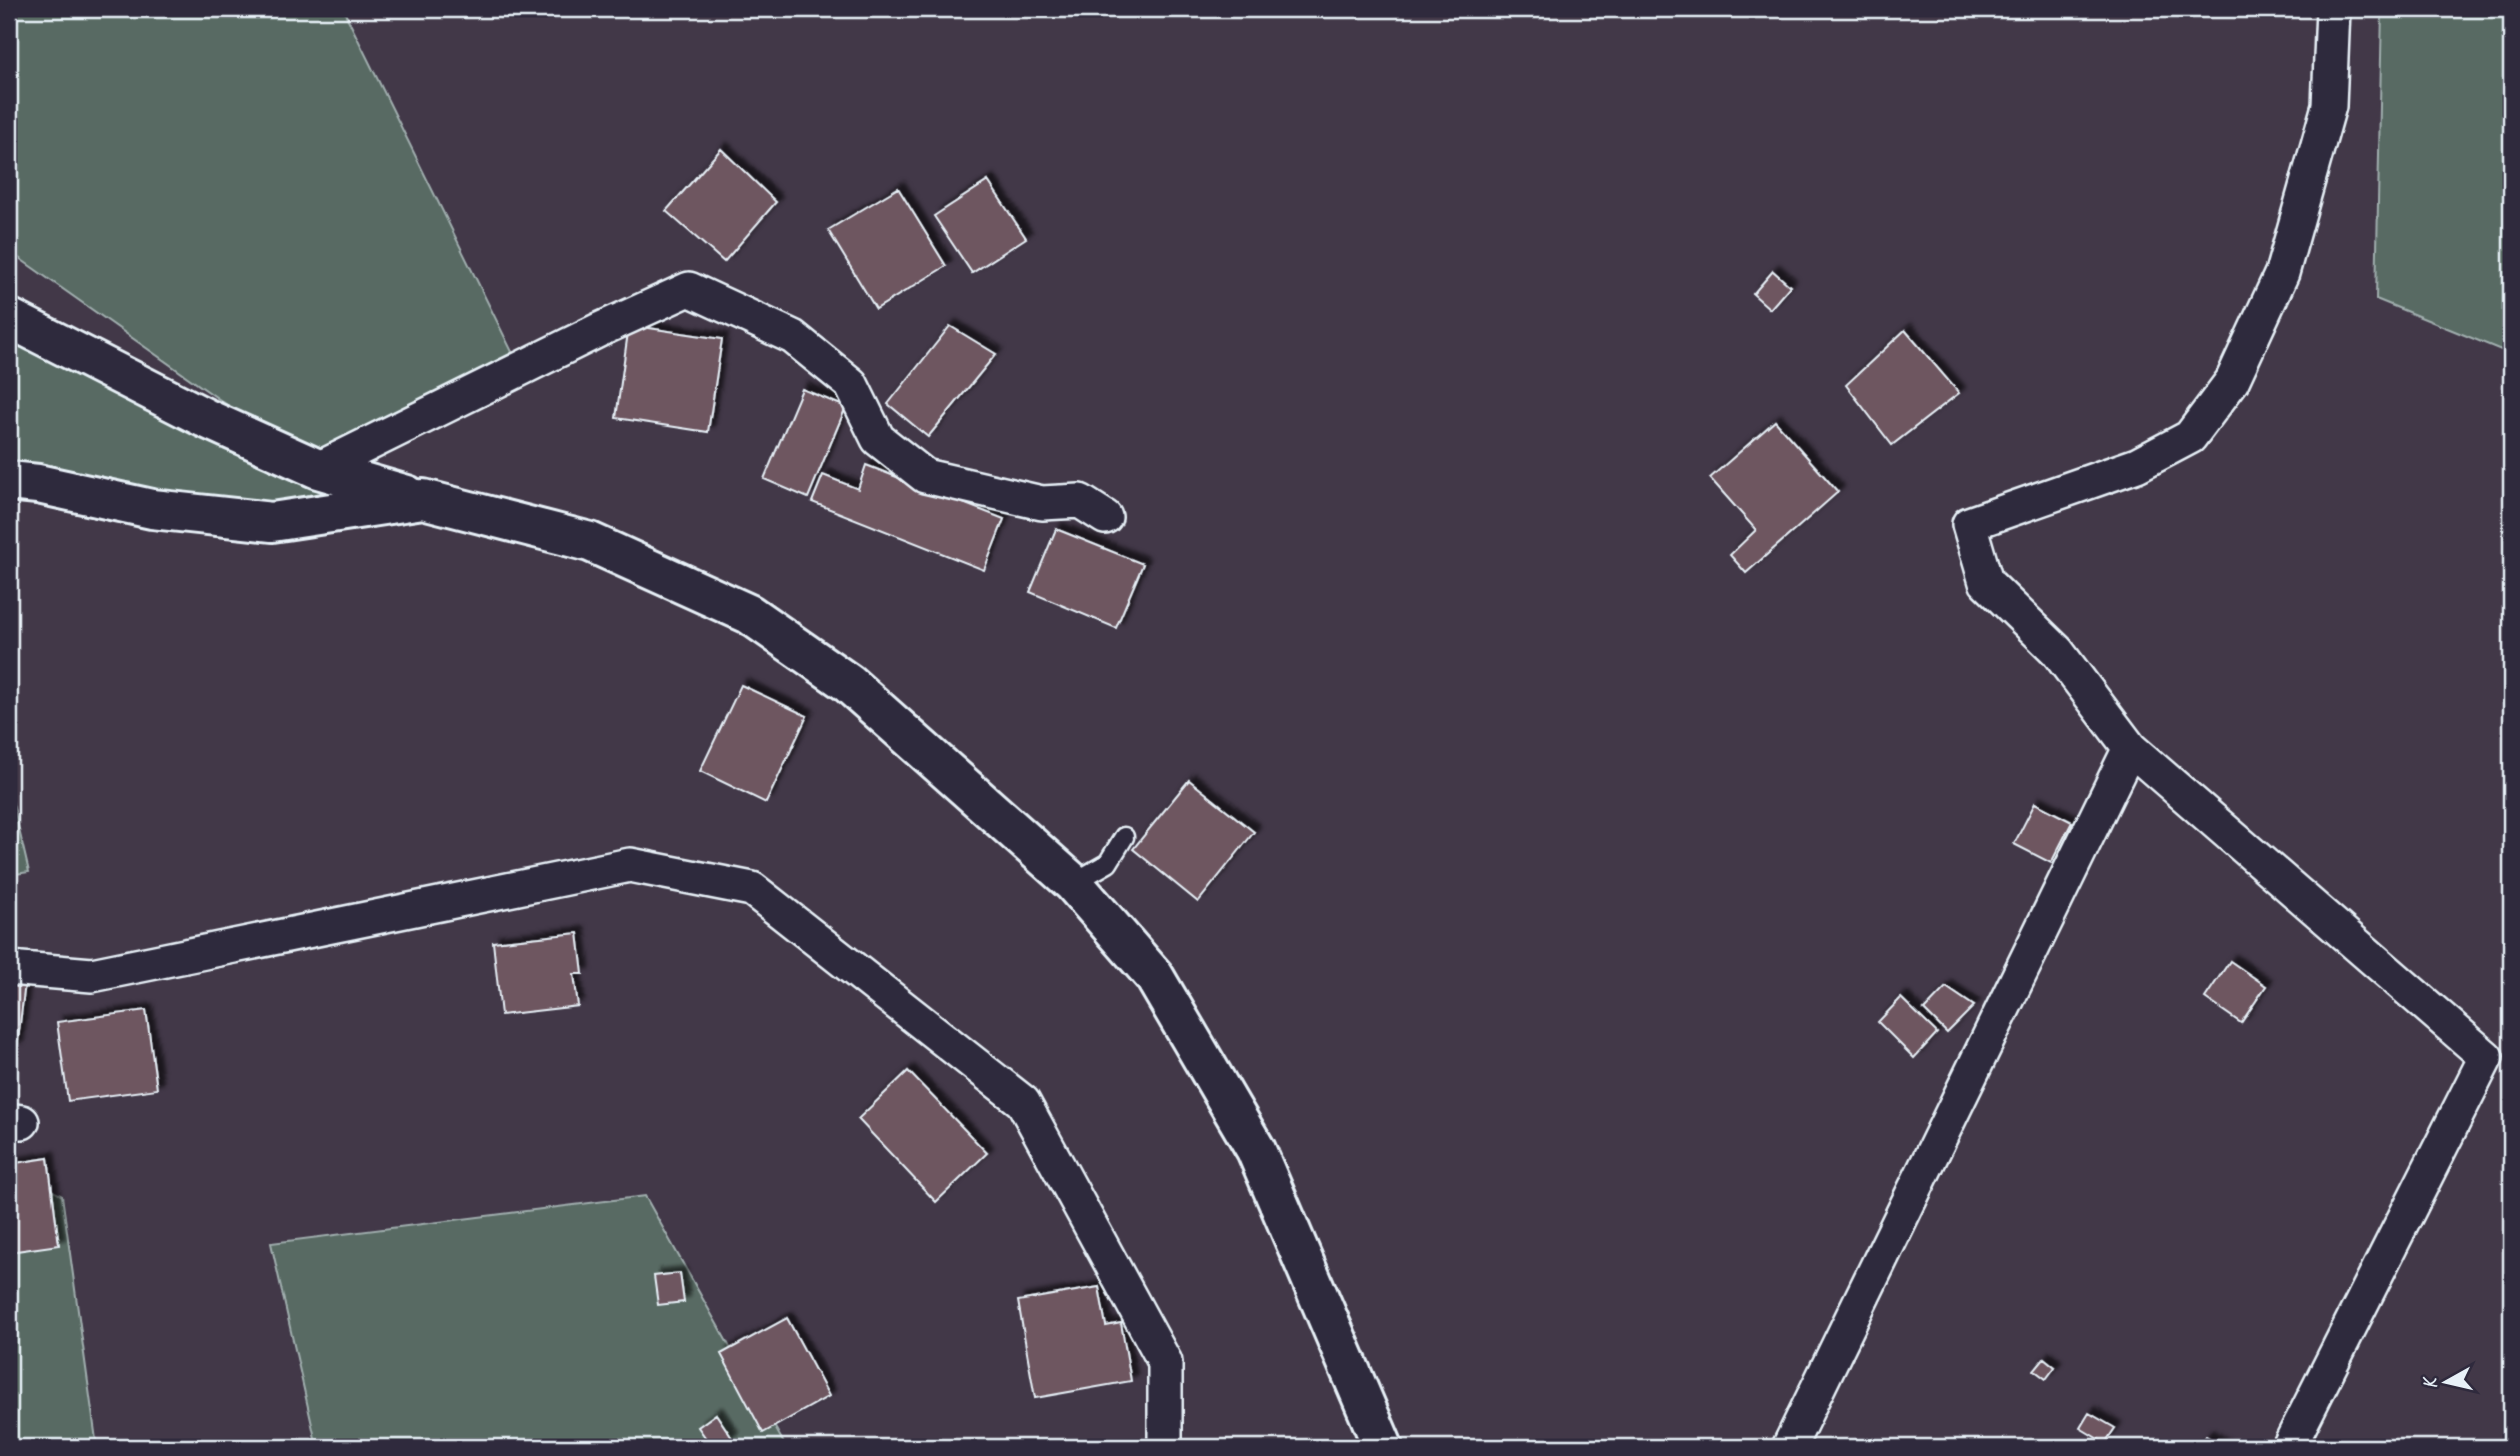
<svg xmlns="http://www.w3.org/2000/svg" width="2520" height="1456" font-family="Caveat,sans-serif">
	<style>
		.green { fill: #596b64; stroke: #a0aeae; stroke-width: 2 }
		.building { fill: #6e5761; stroke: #e8f1f8; stroke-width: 2; filter: url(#shadow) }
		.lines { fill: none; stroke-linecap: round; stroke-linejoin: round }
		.service-casing { stroke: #e8f1f8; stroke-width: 23 }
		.minor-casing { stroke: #e8f1f8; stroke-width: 38 }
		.tertiary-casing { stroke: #e8f1f8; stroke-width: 44 }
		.service { stroke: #2f2a3d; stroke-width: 18 }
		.minor { stroke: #2f2a3d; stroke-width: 33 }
		.tertiary { stroke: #2f2a3d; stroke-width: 38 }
	</style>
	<defs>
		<filter id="shadow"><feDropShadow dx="6" dy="-6" stdDeviation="2" flood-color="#0009"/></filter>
	</defs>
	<rect width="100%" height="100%" fill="#423848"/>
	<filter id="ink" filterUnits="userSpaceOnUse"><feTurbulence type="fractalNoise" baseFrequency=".0143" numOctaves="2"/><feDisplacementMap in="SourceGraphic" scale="14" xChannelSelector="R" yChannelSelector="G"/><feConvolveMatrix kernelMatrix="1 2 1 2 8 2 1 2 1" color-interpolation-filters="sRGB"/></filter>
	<g filter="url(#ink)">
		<path class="green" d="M9,9H343L520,368L318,469L9,251Z
			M2382,9H2511V354L2376,299Z
			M9,307L355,508L9,489Z
			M9,787L29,872L9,875Z
			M9,1166L62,1196L97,1447H9Z
			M645,1196L786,1447H317L271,1243Z"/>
		<path class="building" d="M721,149L776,202L724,262L666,211Z
			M988,181L1026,238L972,273L934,216Z
			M898,188L946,266L876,309L828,230Z
			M1773,271L1790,286L1770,309L1753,294Z
			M629,325L722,339L708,432L616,418Z
			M950,326L996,354L928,437L888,404Z
			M1905,330L1959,393L1892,445L1846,385Z
			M802,389L846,407L808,498L764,479Z
			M1775,421L1838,492L1746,573L1730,555L1756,530L1710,478Z
			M866,465L1004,519L984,570L812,502L823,475L858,489Z
			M1056,529L1143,564L1116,628L1030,592Z
			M741,685L807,716L766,803L700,771Z
			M1189,780L1254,832L1198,902L1133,849Z
			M2035,803L2072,822L2051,863L2014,844Z
			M578,933L583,974H574L578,1006L501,1015L493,942Z
			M2230,961L2266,986L2241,1023L2205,998Z
			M9,982L25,983L17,1048L9,1047Z
			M1946,987L1974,1006L1947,1033L1924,1010Z
			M1901,998L1937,1033L1914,1058L1878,1022Z
			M146,1010L157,1089L68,1101L57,1022Z
			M908,1071L987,1153L936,1202L858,1119Z
			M48,1158L59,1245L9,1252V1164Z
			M680,1273L684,1302L658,1305L654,1276Z
			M1099,1287L1106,1326L1121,1323L1131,1381L1035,1398L1018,1301Z
			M787,1318L829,1396L763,1433L721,1354Z
			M2044,1358L2055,1367L2046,1379L2034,1370Z
			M2089,1413L2115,1428L2105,1443L2080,1428Z
			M716,1414L732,1438L719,1447H712L698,1427Z
			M2206,1436L2225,1447H2199Z"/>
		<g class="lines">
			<g class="service-casing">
				<path id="service" d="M1073,883L1108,863L1124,837"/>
			</g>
			<g class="minor-casing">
				<path id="minor" d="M318,469L599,330L689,289L793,337L851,384L878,439L925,476L1042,503L1080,501L1105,517
					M2130,748L2057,651L1986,582L1969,524L2137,465L2190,437L2232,381L2282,273L2329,106L2333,9
					M9,968L92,975L630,865L752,889L1023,1102L1165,1362V1447
					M9,1120L22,1122
					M1789,1447L2130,748L2486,1057L2289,1447"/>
			</g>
			<g class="tertiary-casing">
				<path id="tertiary" d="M9,318L205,418L318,469L407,495
					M9,481L38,484L152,509L272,522L423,499L590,542L749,614L848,683L1073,883L1154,976L1256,1150L1383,1447"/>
			</g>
			<use href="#service" class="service"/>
			<use href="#minor" class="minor"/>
			<use href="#tertiary" class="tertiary"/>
		</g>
	</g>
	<rect width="2520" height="1456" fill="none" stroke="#2f2a3d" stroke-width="35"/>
	<rect x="18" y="18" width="2485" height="1421" fill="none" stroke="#e8f1f8" stroke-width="2.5" filter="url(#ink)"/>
	<g transform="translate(2446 1382) rotate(262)" stroke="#2f2a3d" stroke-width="5" paint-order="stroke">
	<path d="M0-5L12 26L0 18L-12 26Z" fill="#e8f1f8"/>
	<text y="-10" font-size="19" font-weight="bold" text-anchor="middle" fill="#e8f1f8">K</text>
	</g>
</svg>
